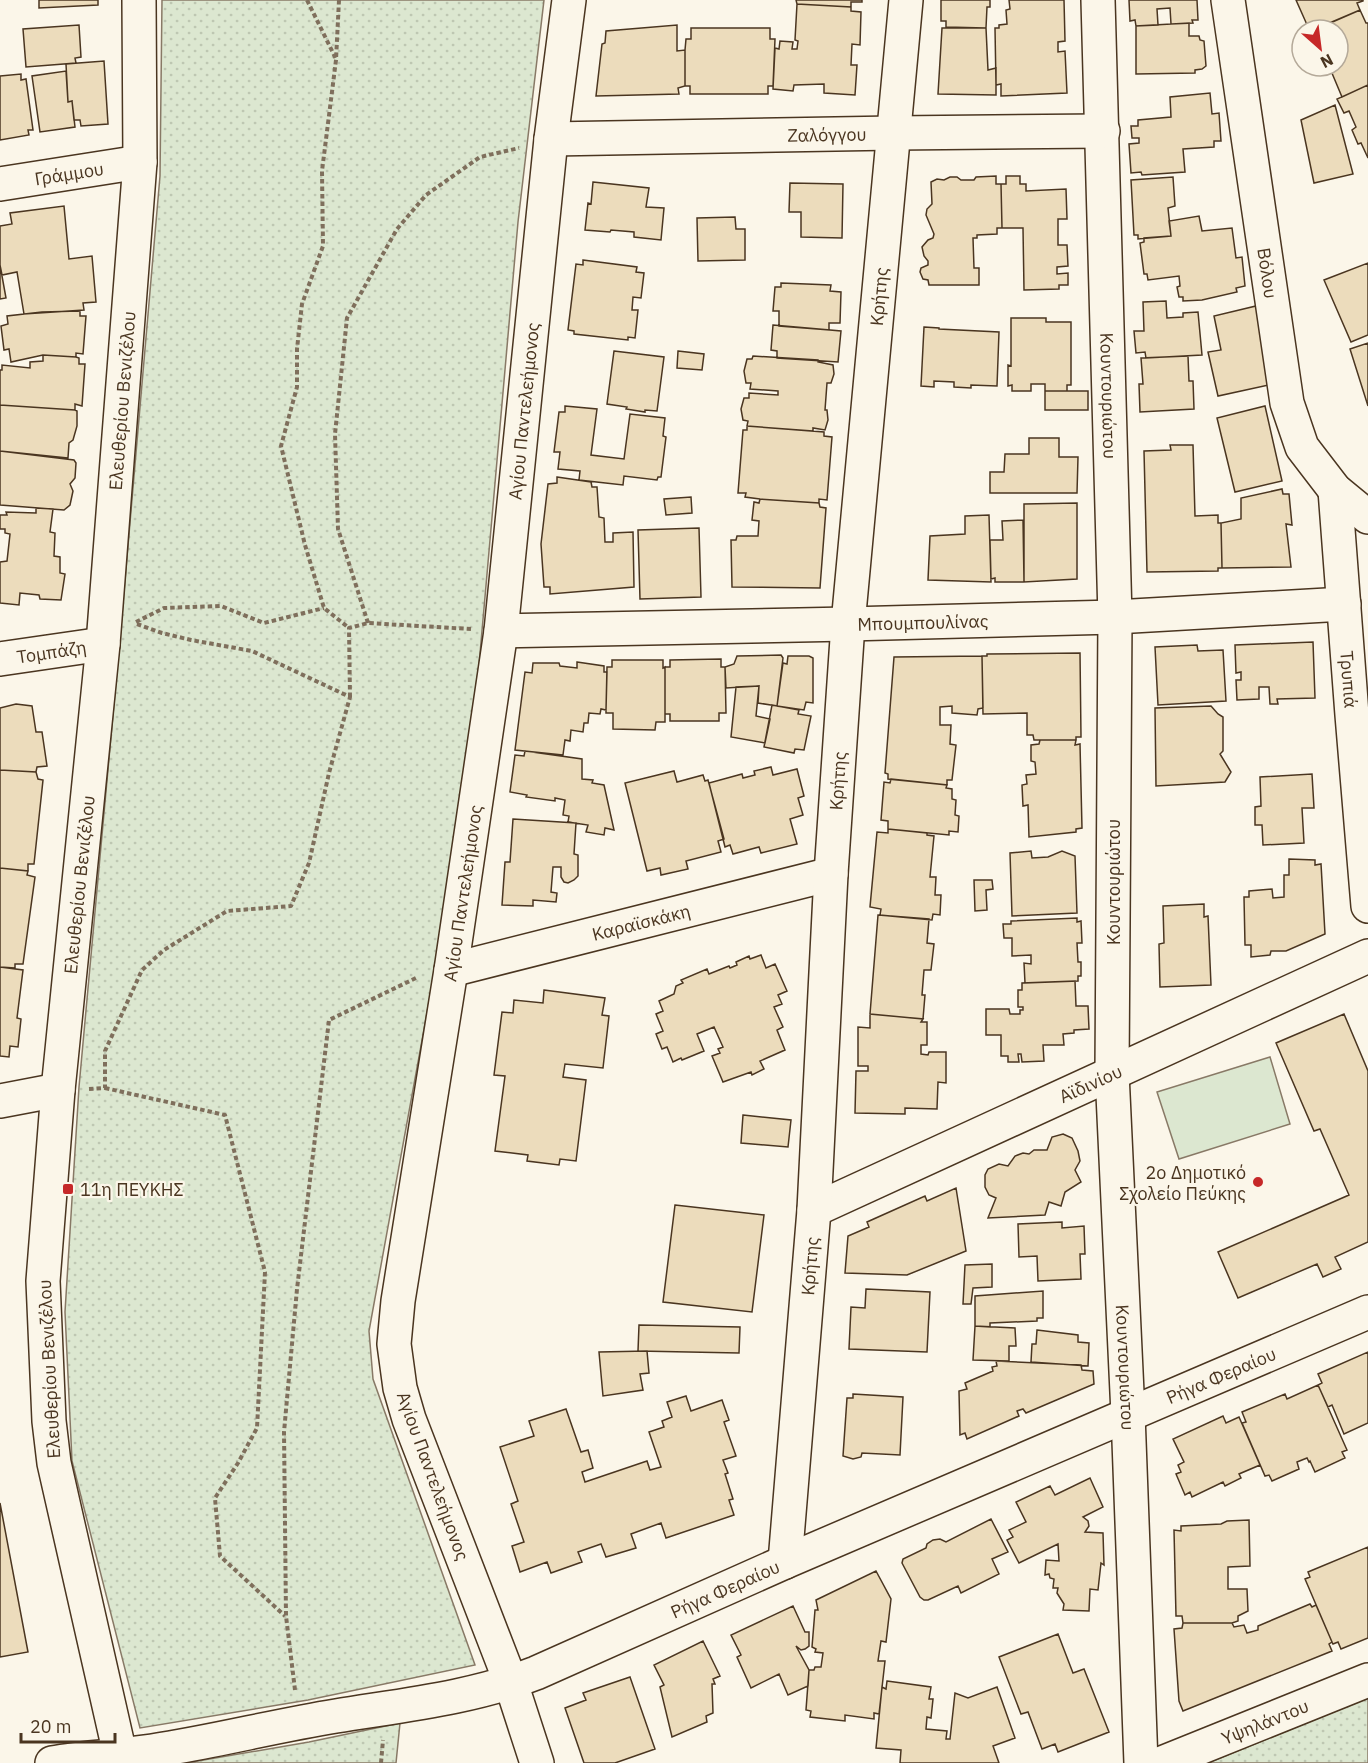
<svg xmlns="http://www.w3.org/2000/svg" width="1368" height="1763" font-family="'IBM Plex Sans',sans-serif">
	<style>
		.park { fill: url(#park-dots); stroke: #887966; stroke-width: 1.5 }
		.garden { fill: #dce7d0; stroke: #887966; stroke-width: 1.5 }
		.building { fill: #ecdcbc; stroke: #4a3520; stroke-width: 1.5 }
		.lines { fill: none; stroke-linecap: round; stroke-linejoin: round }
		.minor-casing { stroke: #4a3520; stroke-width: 36 }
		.path { stroke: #7f6f5c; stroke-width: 4; stroke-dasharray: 4.5 3; stroke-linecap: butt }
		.minor { stroke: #fbf6e9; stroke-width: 33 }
		.poi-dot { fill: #c62828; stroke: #fbf6e9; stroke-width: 2 }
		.labels { text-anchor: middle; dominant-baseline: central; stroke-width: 4.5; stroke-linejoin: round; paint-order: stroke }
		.street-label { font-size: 18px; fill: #4a3520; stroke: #fbf6e9 }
		.poi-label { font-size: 18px; fill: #4a3520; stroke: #fbf6e9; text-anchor: end }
	</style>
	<defs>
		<pattern id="park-dots" width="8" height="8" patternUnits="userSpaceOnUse" patternTransform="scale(1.5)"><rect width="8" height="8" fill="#dce7d0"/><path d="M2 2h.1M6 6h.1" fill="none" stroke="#bec7b2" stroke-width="1.8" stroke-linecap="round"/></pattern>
	</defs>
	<rect width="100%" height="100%" fill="#fbf6e9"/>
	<path class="park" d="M162,0H544L518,222L479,665L435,969L369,1331L373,1379L475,1665L308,1700L140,1728L72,1461L65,1312L79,1087L120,638L160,176Z
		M1368,1698V1763H1208Z
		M400,1723L396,1763H186L309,1742Z"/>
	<path class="garden" d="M1270,1057L1290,1124L1179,1159L1157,1092Z"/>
	<path class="building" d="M39,0H98V5L39,8Z
		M796,0H862V2H851V7L797,4Z
		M941,0H990V7H987L986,28L946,27V21H941Z
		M1009,0H1064L1065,41L1058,42V52L1065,51L1067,93L1001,96V84L996,85L995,28H999V25L1007,24L1006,10L1010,9Z
		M1129,0H1197L1198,20H1192L1193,23L1171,24L1170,8L1157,9L1158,25L1136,26L1135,20L1130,21Z
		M1296,0H1363V1L1357,3L1360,10L1313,30L1311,25L1308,27Z
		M797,4L851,7V11L861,12L860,45L852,44L851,65H857L855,95L824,93V84L794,85L793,91L773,89L775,48L779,49L780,41L793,42L792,49H797L798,41L795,40Z
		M1360,10L1366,23H1368V85L1342,97L1329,66H1338V30H1314Z
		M1189,23V36H1199L1200,40L1204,41L1206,66L1202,69L1195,70V73L1136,74V26Z
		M79,25L81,57L75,58L76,63L26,67L23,29Z
		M677,25V51L685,50V86L678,88L679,94L596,96L602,44L605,43L606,31Z
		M691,28H770V39H775L773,86H768V94H690V86H685V50L686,39H691Z
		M942,28H986L988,70L996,68V95L938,94Z
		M104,61L108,124L81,126L80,120H74L72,101L68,102L66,64Z
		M66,71L68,102L72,101L75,127L40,132L32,76Z
		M21,74V80L26,79L33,130H28L29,135L0,140V76Z
		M1368,85V158L1361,143L1358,144L1352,130L1356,127L1349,111L1344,113L1337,99Z
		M1210,93L1212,114L1219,113L1221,141H1214V147L1183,149L1185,172L1142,175L1141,172L1131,173L1129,144L1139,143V138H1132L1131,126H1138V120L1171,117L1170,97Z
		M1335,105L1353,174L1314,183L1301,120Z
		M996,176V184H1001L1002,228H997V234L977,235V238H973L974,268H979V285H929L928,280L923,279L920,272L921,268L928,265V261L924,256L922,247L928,240L933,238L934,234L926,215L927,209L932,204L931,182L937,179L944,180L950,177H957L961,180H974L976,177Z
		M1006,176H1020V184H1026V191L1066,189L1067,219H1058V245H1067L1068,266L1057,267V274L1068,273V285H1059V289L1024,290L1023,228H1002L1001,184H1006Z
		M1173,177L1175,206L1168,208L1171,236L1138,239V235H1134L1131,180Z
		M593,182L649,188L646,207L664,208L661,240L634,237V232L611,230L610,232L585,230L588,203L591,204Z
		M790,183L843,184L842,238L801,237V212H789Z
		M64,206L69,259L92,256L96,302L83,303L84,310L24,314L17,272L2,275L0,265V226L12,224L10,213Z
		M1199,216L1202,231L1232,228L1236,258L1242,257L1245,286L1236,288L1237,292L1202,300L1183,301V297H1179L1177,287L1180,286L1179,276L1148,280L1147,274H1144L1140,243L1144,242V238L1171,236L1169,221Z
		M735,217L736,229H745V260L698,261L697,218Z
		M583,260L637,267L636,272L644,273L641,298L633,297L632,310H638L635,338L628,337V340L574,334V331L568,330L576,264L583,265Z
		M1368,263V335L1351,342L1324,280Z
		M0,265L6,298L0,299Z
		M781,283L831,285L830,291L841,292L840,323H829V330L779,326V311H773L775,287H781Z
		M1166,301L1167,318L1183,317V313L1198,312L1202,355L1146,358L1145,352L1136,353L1134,331H1144L1143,302Z
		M1256,306L1273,384L1218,396L1208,352L1221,350L1214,316Z
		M80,311V316H86L83,354L76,353V357L43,355L11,362L9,349L4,350L1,326L8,324L7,316L42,312Z
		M1011,318H1046V322H1071V385H1067V391H1045V384H1031V391H1012V385L1008,386V365L1011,366Z
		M773,325L841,331L838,362L777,358V351L771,350Z
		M924,327L939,328V329L999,332L997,386L971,385V388L954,387V382L934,381V387L921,386Z
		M1368,343V406L1350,349Z
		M614,351L664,357L657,411L645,410V412L626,409L627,407L607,404Z
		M678,351L704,354L702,370L677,368Z
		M43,355L76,357L79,358V364H85L82,406L75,404V410L0,405V370H2V365L30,368V362L43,361Z
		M753,356L818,360V362L833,365L834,374L831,383H827L825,410H827L828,420L825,430L813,428V431L747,426L748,421L743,420L741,409L744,398H749V393L778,395V391L750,389L751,383H746L744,371L747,359H752Z
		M1188,356L1189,381H1193L1194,409L1140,412L1139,384H1143L1141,358Z
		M1045,391H1088V410H1045Z
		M0,405L75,410L77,411V426L73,440L69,443L68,458L0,451Z
		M565,406L597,409L591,455L624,459L630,414L665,418L663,436L666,437L661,477H658L657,480L624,476L623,485L579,480L580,471L558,469L560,452H554L559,412H565Z
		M1265,406L1282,481L1235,492L1217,418Z
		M747,426L824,432V436L832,437L827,500L819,499V503L760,499L745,497L746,493H738L743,430H747Z
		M1029,438H1059V457H1078L1077,493H990V472H1004L1005,454H1029Z
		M1170,445H1193L1195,516L1218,515V523H1221L1222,568H1218V571L1147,572L1144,451L1171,450Z
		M0,451L74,460L76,463L75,478L70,484L73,491L70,505L64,510L0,505Z
		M557,477L591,482L592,487H597L599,517L604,518L605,542H613V533L633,532L634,587L550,594V587H544L541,544L548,484L557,483Z
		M1282,489L1283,494H1289L1292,525L1286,524L1291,567L1222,568L1221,523L1241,519V498Z
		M691,497L692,513L666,515L664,499Z
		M760,499L819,503L820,507L826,508L820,588L732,587L731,540H736L737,536H758L759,521L752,520L754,502L759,503Z
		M1077,503V579L1024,582V504Z
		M36,508L53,509L50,532L55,533L54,556L60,557V573L65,574L61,600L40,599L39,595L20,593L19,605L0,603V562L7,561L10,534L5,533V529H0V515H7L6,512L36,513Z
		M989,515L991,582L928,580L930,536L965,534V516Z
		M1023,520L1024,582H995V578L991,579L990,540H1003L1002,521Z
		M699,528L701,597L640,599L638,530Z
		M1313,642L1315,698L1277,699L1278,704H1270L1269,687H1259V699L1237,700L1236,680H1241V672L1236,673L1235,645Z
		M1197,645L1198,651L1223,650L1226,701L1158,705L1155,647Z
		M1080,653L1081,737H1076V740H1034L1033,735H1027V713L983,714L982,656H987V654Z
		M781,655L783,658L777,706L758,703L759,686L726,688L725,667L734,664L737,656Z
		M788,656H809L813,658V703L806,702L804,710L777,706L783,663L787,664Z
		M982,656L983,708L978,709L977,715L952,713V706L940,707V725H951L950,744L956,745L952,780H947V785L888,779V774L885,773L894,657Z
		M721,659V667H725L726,713H719V721H670V714H665V667H670V660Z
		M612,660H663V668L665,667V722H656L655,730L613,729V713H606V710L607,667H612Z
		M577,662L604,666V672H607L606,710L601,709L600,714L589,713L588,723H584L583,732L571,730L570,741L565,740L563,755L515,750L525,672L532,673L533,663H559L560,666L577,668Z
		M759,686L756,716L770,719L765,743L731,737L736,687Z
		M16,704L32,706L36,732H42L47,766L37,767L36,772L0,770V708Z
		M772,705L799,710L798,714L811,716L804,750L795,749L794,753L764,747Z
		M1211,706L1218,714L1223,717V751L1220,754L1231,772L1225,782L1156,786L1155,708Z
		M1040,740H1076L1075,745L1080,744L1082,828L1076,829V832L1029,837L1028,805L1023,806L1022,785L1027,784L1026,775L1036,774L1035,762L1031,761V745L1039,744Z
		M525,751L582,759V779L593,780L592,783L604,785L614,830L605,828L604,835L586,832L588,825L568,822L569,816L563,815L565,800L555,798V801L526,797L527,795L510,792L515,755L524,756Z
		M771,767L773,775L797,769L804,796L798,798L803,815L790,819L797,844L761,853L759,847L733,854L730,845L725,847L709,783L742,774L743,778L755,775L754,771Z
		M0,770L36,772L38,779L43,780L34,864H28V871L0,868Z
		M674,771L677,782L703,775L705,781L708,780L724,839L718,841L721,852L686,861L688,869L661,875L660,868L647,871L625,783Z
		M1312,774L1314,808H1302L1304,843L1263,845L1262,825H1255V807L1261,806L1260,777Z
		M891,779L947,785L946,788L952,789V799L956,800L955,815L959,816L958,832L949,831V835L888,829V821L881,820L884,782L890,783Z
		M513,819L576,823L574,854L578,855V876L574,880L568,883L564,882L561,877V867H553L551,892L557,893L556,902L533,900V906L502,905L505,862H510Z
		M888,829L927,833V835L934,836L930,877H936L935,895H941L940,915L933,914L932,920L880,915L881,909L870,907L877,832L888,833Z
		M1031,851L1032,858L1048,857L1062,851L1075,856L1077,913L1012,916L1010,853Z
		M1289,859L1315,860V865L1321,864L1325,934L1286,951H1271L1270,955L1251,957V945H1245L1244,897H1249V891L1272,889L1273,898L1284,897V875H1289Z
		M0,868L28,871L27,875L35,877L23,964H15V968L0,967Z
		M974,880H992L993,889L986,890L987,910L975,911Z
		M1204,904V917L1208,916L1211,985L1160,987L1159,944L1164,943L1163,906Z
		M878,915L929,919L927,943L934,944L931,970H924L922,995H925L923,1019L870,1014Z
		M1077,918V922L1081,921L1082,943H1077L1078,962H1081V976H1078V981L1025,983L1024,963L1031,964V955L1012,956V938H1004L1003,924H1011V921Z
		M761,955L766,968L775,964L787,991L778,995L782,1004L774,1007L783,1027L777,1030L785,1050L760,1061L764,1069L752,1075L751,1072L723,1082L712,1056L720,1053L718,1049L723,1047L714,1027L697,1034L704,1051L682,1060L681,1058L673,1062L667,1047L662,1049L656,1034L663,1031L656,1014L663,1011L659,1001L674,994L676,986L683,983L681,980L707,969L709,974L729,966L730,968L737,965L736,962L749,956L750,959Z
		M0,967L23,970L17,1018L21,1019L18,1047L10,1046L9,1057L0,1056Z
		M1075,981L1076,1006H1088L1089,1029L1074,1030V1033L1063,1034L1064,1045H1043L1044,1061L1022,1062L1021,1054H1018L1019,1062H1008V1056H1001V1035H986V1009H1009L1010,1014H1020V1010H1023V1007H1018V990H1022V983Z
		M544,990L605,998L602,1015L609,1016L603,1068L565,1064L563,1077L586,1080L576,1161L560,1159L559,1165L527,1161L528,1155L495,1151L505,1076L494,1075L502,1012L513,1013L514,1000L543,1003Z
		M870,1014L923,1019L921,1022H927V1045H921V1054L928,1055L929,1052H946V1083L938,1082L937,1109L905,1108V1114L855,1113L856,1071H868V1066H858V1027L870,1028Z
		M1344,1014L1368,1071V1242L1335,1257L1341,1269L1323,1277L1317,1264L1238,1298L1218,1252L1349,1195L1320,1129L1314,1131L1276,1043Z
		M743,1115L791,1120L788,1147L741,1143Z
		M1063,1134L1072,1138L1078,1151L1080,1161L1075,1170L1081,1182L1065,1192L1061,1206L1049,1202L1045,1215L988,1218L996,1198L989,1195L985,1187V1175L988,1169L999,1164L1008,1166L1015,1156L1023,1153L1029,1154L1034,1150H1047L1052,1137Z
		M956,1188L966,1251L907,1275L845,1273L848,1236L869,1227L867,1222L925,1196L927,1201Z
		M675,1205L764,1215L752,1312L663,1302Z
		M1062,1222V1228L1084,1226L1085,1254H1080L1081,1279L1038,1281L1037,1256L1019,1257L1018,1224Z
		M992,1264V1287L973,1288L971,1304H963L965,1265Z
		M866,1289L930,1292L927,1352L849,1349L851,1307L865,1308Z
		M1043,1291V1318H1037V1321L990,1323V1327L975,1326V1296Z
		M639,1325L740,1327L739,1353L638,1351Z
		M975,1326L1015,1328L1016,1346H1009V1361L973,1360Z
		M1037,1330L1078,1335V1342L1089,1343L1088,1366L1031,1362L1032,1344H1036Z
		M647,1351L649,1373L640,1374L643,1390L603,1396L599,1352Z
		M1368,1352V1423L1344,1434L1332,1405L1328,1407L1318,1385L1322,1383L1318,1374Z
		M996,1361L1081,1365L1082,1370L1093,1371L1094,1384L1026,1413L1023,1409L1017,1411L1019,1416L967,1439L965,1433L960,1435L959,1391L967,1389L965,1383L993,1371L992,1367L997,1366Z
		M1318,1385L1347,1450L1342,1452L1345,1458L1315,1472L1310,1461L1309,1462L1307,1458L1297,1462L1299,1469L1272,1481L1269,1475L1265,1476L1242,1423L1246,1422L1242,1412L1285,1394L1287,1399Z
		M853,1394L903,1397L900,1455L862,1453L861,1457L853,1459L843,1456L847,1398H853Z
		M686,1396L691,1411L722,1400L729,1420L724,1422L736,1456L723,1460L728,1473L725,1474L733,1499L729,1500L734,1515L666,1538L661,1523L631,1534L636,1548L606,1557L601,1544L578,1552L582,1562L551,1573L547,1562L520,1572L512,1546L524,1542L511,1504L518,1501L500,1447L534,1436L529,1421L566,1409L581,1452L588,1450L593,1468L582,1472L585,1482L647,1461L650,1470L661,1467L649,1432L664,1427L662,1421L672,1417L667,1402Z
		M1223,1416L1226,1423L1239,1417L1260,1465L1239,1474L1241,1478L1225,1486L1223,1482L1192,1497L1190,1492L1185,1495L1176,1474L1181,1472L1178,1465L1184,1462L1173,1439Z
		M1090,1478L1103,1507L1083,1517L1088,1521L1089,1526L1085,1532L1103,1533L1104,1565L1101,1563L1098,1590L1090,1589L1089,1611L1063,1610L1064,1604L1057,1593L1058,1588H1053L1054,1579L1050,1578L1049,1574L1045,1575L1046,1560L1059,1561L1058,1544L1019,1563L1007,1540L1013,1537L1009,1530L1026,1522L1016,1502L1050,1486L1055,1495Z
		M0,1503L28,1652L0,1657Z
		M991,1519L1008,1552L992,1559L999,1574L961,1593L958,1586L928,1600H924L920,1597L902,1563L903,1559L926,1548L927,1544L933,1540L940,1539L946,1542Z
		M1249,1520L1250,1566L1228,1567V1589H1247L1248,1611L1238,1616V1621L1232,1623H1183L1182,1616H1176L1174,1530L1181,1531V1526L1221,1524L1227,1521Z
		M1368,1547V1638L1341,1649L1338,1642L1333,1644L1332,1642L1305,1579L1310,1577L1308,1572Z
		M876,1571L891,1599L886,1642L881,1641L878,1661H885L879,1714L874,1713V1719L845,1715V1721L810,1717L811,1711L806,1710L809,1670H814L815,1667H821L823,1653L815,1652L816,1649L812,1647L815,1610H818L816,1600Z
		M1310,1604L1312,1607L1316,1605L1332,1642L1329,1644L1332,1651L1183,1711L1179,1701L1174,1629L1182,1628L1183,1623H1232L1234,1627L1244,1625L1247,1633L1258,1630V1626Z
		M793,1606L805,1632H809V1646L805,1649L801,1650L796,1646L809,1670L808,1686L788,1695L779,1674L751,1688L737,1657L741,1655L731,1635Z
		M1058,1634L1073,1673L1084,1669L1109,1732L1058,1752L1055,1744L1042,1749L1028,1712L1021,1714L999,1657Z
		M703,1641L720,1676L713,1679L715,1684H712L713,1713L706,1716L707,1722L672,1737L660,1687L664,1685L654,1665Z
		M630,1677L655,1749L615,1763H584L565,1708L586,1700L583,1693Z
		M887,1681L931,1687L929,1699H933L931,1718L927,1717L926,1729L947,1731L946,1739H950L955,1693L968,1698L997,1687L1015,1738L993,1746L999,1763H900L901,1750L876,1748L882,1687L886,1689Z"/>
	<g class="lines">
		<g class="minor-casing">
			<g id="minor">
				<path id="s1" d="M1098,0L1115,617L1112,1073L1128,1414L1141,1763"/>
				<path id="s2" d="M1228,0L1287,403L1302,447L1335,490L1368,517"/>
				<path id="s3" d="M551,139L894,133L1103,131"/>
				<path id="s4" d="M0,184L140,162"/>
				<path id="s5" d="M1335,490L1352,715L1368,906"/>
				<path id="s6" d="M501,631L848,624L1115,617L1344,604"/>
				<path id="s7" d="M0,659L103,644"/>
				<path id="s8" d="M451,970L831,874"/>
				<path d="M0,1101L58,1090"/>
				<path id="s9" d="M814,1210L1368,956"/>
				<path id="s10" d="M785,1562L814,1210L831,874L848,624L906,0"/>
				<path id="s11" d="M52,1763C85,1757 119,1756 152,1751C213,1742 274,1726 336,1716C403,1705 472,1698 536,1673L785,1562L1368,1312"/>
				<path id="s12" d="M122,1763L54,1463L49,1421L43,1281L58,1090L103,644L140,162L139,0"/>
				<path id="s13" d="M537,1763L511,1683L409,1419L400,1388L394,1344L398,1301L451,970L501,631L551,139L569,0"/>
				<path id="s14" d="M1162,1763L1368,1680"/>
			</g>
		</g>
		<path class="path" d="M307,0L336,59
			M339,0L336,60L322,171L323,246L302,304L297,349V387L281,446L305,545L324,608L349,628
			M136,622L164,608L221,606L264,623L324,608
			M368,623L338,529L335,434L347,318L397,229L426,195L480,157L519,148
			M350,697L349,628L368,623L471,629
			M105,1088L225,1115L265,1272L257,1428L238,1463L215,1498L220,1556L285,1616
			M89,1089L105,1088V1051L142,970L164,950L227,911L291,906L309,863L329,773L350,697L252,651L191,640L162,633L137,624
			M295,1690L286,1616L284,1432L297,1289L329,1020L416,978
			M381,1763L383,1740"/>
		<use href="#minor" class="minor"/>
	</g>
	<g class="poi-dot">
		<circle cx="1258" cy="1182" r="6"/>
		<rect x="62" y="1183" width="12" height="12" rx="3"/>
	</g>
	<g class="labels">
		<g class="street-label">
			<text stroke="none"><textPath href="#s3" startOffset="276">Ζαλόγγου</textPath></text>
			<text stroke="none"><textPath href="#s4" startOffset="70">Γράμμου</textPath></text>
			<text stroke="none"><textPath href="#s2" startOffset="276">Βόλου</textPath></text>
			<text stroke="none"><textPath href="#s10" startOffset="1269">Κρήτης</textPath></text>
			<text stroke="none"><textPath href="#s1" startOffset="396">Κουντουριώτου</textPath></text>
			<text stroke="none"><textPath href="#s12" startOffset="1374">Ελευθερίου Βενιζέλου</textPath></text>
			<text stroke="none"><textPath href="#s13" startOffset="1386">Αγίου Παντελεήμονος</textPath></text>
			<text stroke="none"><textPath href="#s6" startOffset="422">Μπουμπουλίνας</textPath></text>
			<text stroke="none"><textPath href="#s7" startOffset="52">Τομπάζη</textPath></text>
			<text stroke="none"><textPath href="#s5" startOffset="190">Τρυπιά</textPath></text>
			<text stroke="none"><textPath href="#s10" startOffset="783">Κρήτης</textPath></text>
			<text transform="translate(1113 882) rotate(-90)">Κουντουριώτου</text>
			<text stroke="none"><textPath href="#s12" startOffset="888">Ελευθερίου Βενιζέλου</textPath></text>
			<text stroke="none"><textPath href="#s13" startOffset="900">Αγίου Παντελεήμονος</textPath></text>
			<text stroke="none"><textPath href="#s8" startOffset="196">Καραϊσκάκη</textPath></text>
			<text stroke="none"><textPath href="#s9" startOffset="304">Αϊδινίου</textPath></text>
			<text stroke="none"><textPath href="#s10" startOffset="297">Κρήτης</textPath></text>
			<text stroke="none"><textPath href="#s1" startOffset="1368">Κουντουριώτου</textPath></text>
			<text transform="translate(49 1369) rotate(-93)">Ελευθερίου Βενιζέλου</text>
			<text stroke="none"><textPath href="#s11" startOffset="1240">Ρήγα Φεραίου</textPath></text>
			<text transform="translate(433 1476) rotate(70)">Αγίου Παντελεήμονος</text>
			<text stroke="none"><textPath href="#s11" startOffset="700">Ρήγα Φεραίου</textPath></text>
			<text stroke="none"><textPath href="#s14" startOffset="111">Υψηλάντου</textPath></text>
		</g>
		<g class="poi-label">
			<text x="1246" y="1172">2ο Δημοτικό<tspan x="1246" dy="21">Σχολείο Πεύκης</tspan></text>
			<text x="80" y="1189" text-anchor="start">11η ΠΕΥΚΗΣ</text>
		</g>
	</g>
	<g transform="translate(1320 48) rotate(152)"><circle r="28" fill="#fbf6e9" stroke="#b4a999" stroke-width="1.5"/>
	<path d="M0-4.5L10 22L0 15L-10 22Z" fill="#c62828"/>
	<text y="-9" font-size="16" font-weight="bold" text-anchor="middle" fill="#4a3520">N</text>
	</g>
	<path d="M21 1733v9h94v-9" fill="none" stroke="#4a3520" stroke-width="3"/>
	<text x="30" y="1733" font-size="18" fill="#4a3520" stroke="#fbf6e9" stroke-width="4.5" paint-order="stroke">20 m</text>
</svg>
